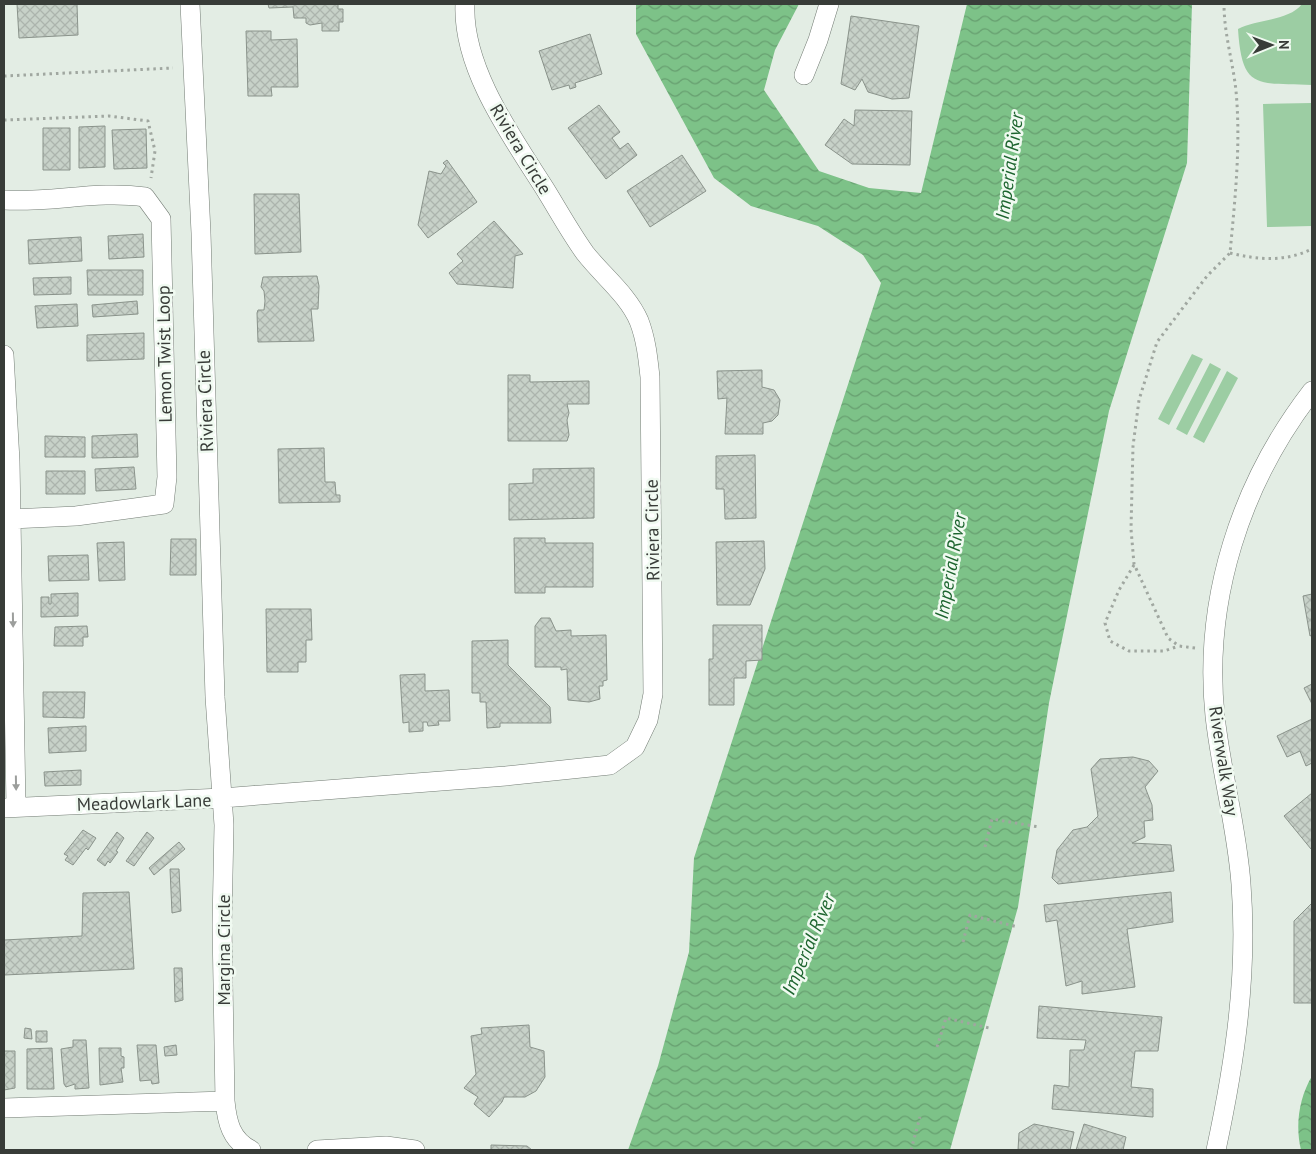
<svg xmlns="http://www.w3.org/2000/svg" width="1316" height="1154" font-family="'PT Sans',sans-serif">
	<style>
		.park { fill: #9ccda3 }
		.water { fill: url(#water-waves) }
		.building { fill: url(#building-cross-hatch); stroke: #8a938b }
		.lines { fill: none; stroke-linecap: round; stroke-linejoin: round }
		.street-casing { stroke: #737c74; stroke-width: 20 }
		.path { stroke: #a0a7a0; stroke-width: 3; stroke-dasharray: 2.5 4; stroke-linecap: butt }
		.street { stroke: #fff; stroke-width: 19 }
		.oneway { fill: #9c9e9c }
		.labels { text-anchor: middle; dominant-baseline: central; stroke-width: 5; stroke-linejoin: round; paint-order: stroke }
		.street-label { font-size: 18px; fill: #383c38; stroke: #f0faf1 }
		.water-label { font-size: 19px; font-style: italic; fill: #1d652f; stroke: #f0faf1 }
	</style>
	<defs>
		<pattern id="water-waves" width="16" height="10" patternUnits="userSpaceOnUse" patternTransform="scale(1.25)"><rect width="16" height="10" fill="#7dc288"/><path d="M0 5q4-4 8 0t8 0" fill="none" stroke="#679f70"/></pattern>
		<pattern id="building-cross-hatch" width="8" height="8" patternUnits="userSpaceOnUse" patternTransform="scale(1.25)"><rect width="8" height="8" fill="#c7d1c8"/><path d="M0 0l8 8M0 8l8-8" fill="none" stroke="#acb4ad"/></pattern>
	</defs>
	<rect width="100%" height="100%" fill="#e3ede4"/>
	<path class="park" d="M1302,4H1312V85C1258,82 1242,92 1238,29C1257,19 1289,21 1302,4Z
		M1312,103V226L1267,227L1263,104Z
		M1192,354L1203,359L1169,425L1158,419Z
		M1210,363L1221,369L1187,435L1176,429Z
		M1227,371L1238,378L1204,443L1193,437Z"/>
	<path class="water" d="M636,4H799L775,50L764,90L819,171L869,188L921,193L967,4H1192L1187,163L1109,411L1049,703L1018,907L950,1150H628L658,1066L689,952L694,858L881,283L863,255L818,226L751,206L714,178L636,34Z
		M1312,1076V1150H1301C1295,1125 1299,1098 1312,1076Z"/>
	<path class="building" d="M17,4H77L78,35L19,38Z
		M268,4H338V9H343V22H339V31H322V23L310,25L306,23V18H294L293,7L269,8Z
		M851,16L919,26L909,98L892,99L868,92L862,79L855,90L841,84Z
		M246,31H271V40L297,39L298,87H271L272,96H248Z
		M590,34L602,74L575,83L576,87L570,89L569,85L552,90L539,51Z
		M599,105L620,132L612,138L620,149L628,143L637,155L606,179L568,128Z
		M855,110L912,111L910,165L852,164L825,145L844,119L854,126Z
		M105,126V167L79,168V127Z
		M43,128H70V170H43Z
		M146,129L147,168L114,169L112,130Z
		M682,155L706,191L650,227L627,191Z
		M447,160L477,202L428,238L418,225L429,171L441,174L446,166L443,163Z
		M254,194H299L301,252L255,254Z
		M494,221L523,254L515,256L513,288L457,284L449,273L463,261L457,254Z
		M143,234L144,257L109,259L108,236Z
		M81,237L82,261L29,264L28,240Z
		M87,270H143V295H88Z
		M317,276L319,286L318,309H311L314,341L258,342L257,313L258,310H264L265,301L264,291L261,287L263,277Z
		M71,277V294L34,295L33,278Z
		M137,301L138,314L93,317L92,305Z
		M77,304L78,326L37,328L35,306Z
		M144,333V359L87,361V335Z
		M762,370V387L774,390L780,400L778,415L772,421L763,423V434H725L727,398L718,399L717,371Z
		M508,375H530V382L589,381V404H567L569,413L567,420L569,435L567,441H508Z
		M137,434L138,457L92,458V436Z
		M45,436L85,437V457H45Z
		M324,448L325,482H335L336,495H340V502L279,503L278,449Z
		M755,455L756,518L725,519L724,489H716V456Z
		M134,467L136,489L96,491L95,469Z
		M594,468V518L509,520V484L533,483V469Z
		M46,471H85V494H46Z
		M514,538H545V543H593V587H545V593H515Z
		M171,539H196V575H170Z
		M764,541L765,569L750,605H717L716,542Z
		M124,542L125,580L99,581L97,543Z
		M88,555L89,580L49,581L48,556Z
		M78,593V616L41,617V597H49V604H51V594Z
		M1312,594V635L1310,636L1303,596Z
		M266,609H311L312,640H306V662H298V672H267Z
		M541,618H550L556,631L571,630V636L606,635L607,680L603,681V686H599L600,699L589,702L568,700L567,669L561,670V667H535V626Z
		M713,625H762V660L746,661V678H734V705H709V659H713Z
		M87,626L88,637H83V646H54L55,627Z
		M508,640V665L550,707L551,723H500V727L487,728L486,702H480V693H472V641Z
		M425,674V691L449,690L450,721H438L439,725L428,726L427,722H423V731L409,732V722L403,723L400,675Z
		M1312,684V704L1304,688Z
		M43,692H85L84,718L43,717Z
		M1312,719V763L1306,766L1300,751L1287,757L1277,736Z
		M86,726V751L49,753L48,728Z
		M1133,757L1149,761L1158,771L1145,787L1152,805L1153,820L1144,821L1145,837L1132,843L1171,845L1174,871L1058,884L1052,878L1057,850L1073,830L1087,827L1098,816L1091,769L1100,759Z
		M81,770V785L45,786L44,772Z
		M1312,793V848L1311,849L1284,816Z
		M83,830L96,838L88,850L86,848L73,865L65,860L68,856L64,854Z
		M117,832L124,838L116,851L118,852L110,863L108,861L105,866L97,860Z
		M147,832L154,838L134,866L126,861Z
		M179,842L185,849L154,875L149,868Z
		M170,869H179L181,911L172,913Z
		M129,892L134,969L4,975V940L82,936L83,893Z
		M1171,892L1173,922L1127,929L1135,987L1082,994V981L1066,986L1057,920L1046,922L1044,905Z
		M1312,903V1003H1294V921Z
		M174,968H182L183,1000L175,1002Z
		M1039,1006L1162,1017L1158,1051H1135L1131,1087L1153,1089V1117L1052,1109L1054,1085L1069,1087L1070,1050H1084L1086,1040L1037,1038Z
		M529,1025L530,1047L544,1051L545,1077L536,1091L525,1097H504L502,1102L489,1117L474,1104L478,1097L464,1088L476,1074L471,1036L482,1034L481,1028Z
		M25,1028L31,1029L32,1039L24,1038Z
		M36,1031H47V1042H36Z
		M73,1040H86L89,1088L75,1089V1084L66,1087L64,1084L61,1049L73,1047Z
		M137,1045H156L159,1083L152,1084L151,1080L140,1081Z
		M176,1045L177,1055L165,1056L164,1047Z
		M52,1048L54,1089H27V1049Z
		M99,1048H121V1056L124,1057V1068H121L123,1082L100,1085Z
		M4,1051H15V1088L4,1090Z
		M1034,1124L1074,1132L1070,1150H1018L1019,1133Z
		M1084,1124L1126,1137L1123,1150H1076Z
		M491,1145L527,1146L532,1150H491Z"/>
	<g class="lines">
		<g class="street-casing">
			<path id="street" d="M190,4L201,233L215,697L224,825L222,925L225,1101
				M804,75L818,40L829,4
				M4,200C51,203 98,190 145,197L161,219L167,477L164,504L76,516L11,519
				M4,355L10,461L16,807
				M4,808L222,798L506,776L610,765L635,747L648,720L653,694L650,377C648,358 646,339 639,321C628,295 602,275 585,253C570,232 558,210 545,189C512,137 462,68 465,4
				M4,1108L225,1101C227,1122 231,1140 251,1150
				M317,1150L386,1146L415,1150
				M1216,1150C1235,1062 1248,974 1241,884C1237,827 1221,772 1215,716C1203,599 1241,483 1312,391"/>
		</g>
		<path class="path" d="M4,76L173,68
			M4,120L109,116L148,121L155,151L151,178
			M1230,253C1259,260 1285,262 1312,249
			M1134,565L1119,590L1105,623L1110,641L1129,651H1164L1179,646
			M1195,648L1179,646L1168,638L1134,564L1131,529L1133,446L1139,400L1157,342L1207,276L1230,253C1235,199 1241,145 1236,91C1233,62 1224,34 1224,4
			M985,847L992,819L1039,827
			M963,942L970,915L1018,927
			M937,1047L946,1018L989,1028
			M911,1150L920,1117"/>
		<use href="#street" class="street"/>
	</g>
	<defs><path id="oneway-solid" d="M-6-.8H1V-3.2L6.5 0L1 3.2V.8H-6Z" transform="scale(1.25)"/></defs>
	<g class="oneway">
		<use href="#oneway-solid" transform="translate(13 620) rotate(89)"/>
		<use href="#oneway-solid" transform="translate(16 783) rotate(89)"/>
	</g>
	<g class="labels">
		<g class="street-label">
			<text transform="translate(521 149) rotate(59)">Riviera Circle</text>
			<text transform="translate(164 354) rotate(-91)">Lemon Twist Loop</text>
			<text transform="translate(205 401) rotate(-92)">Riviera Circle</text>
			<text transform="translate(652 530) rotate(-91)">Riviera Circle</text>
			<text transform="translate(1224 761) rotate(81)">Riverwalk Way</text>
			<text transform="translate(144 802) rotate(-2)">Meadowlark Lane</text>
			<text transform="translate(223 950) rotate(-90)">Margina Circle</text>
		</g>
		<g class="water-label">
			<text transform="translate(1009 166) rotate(-82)">Imperial River</text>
			<text transform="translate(950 566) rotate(-80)">Imperial River</text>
			<text transform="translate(808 944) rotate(-67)">Imperial River</text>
		</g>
	</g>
	<rect width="1316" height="1154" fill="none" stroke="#383c38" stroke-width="10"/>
	<g transform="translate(1271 45) rotate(89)" stroke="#f0faf1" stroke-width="4" paint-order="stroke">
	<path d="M0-4L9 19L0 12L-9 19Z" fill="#383c38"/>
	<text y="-8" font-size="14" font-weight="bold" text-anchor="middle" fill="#383c38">N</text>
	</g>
</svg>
